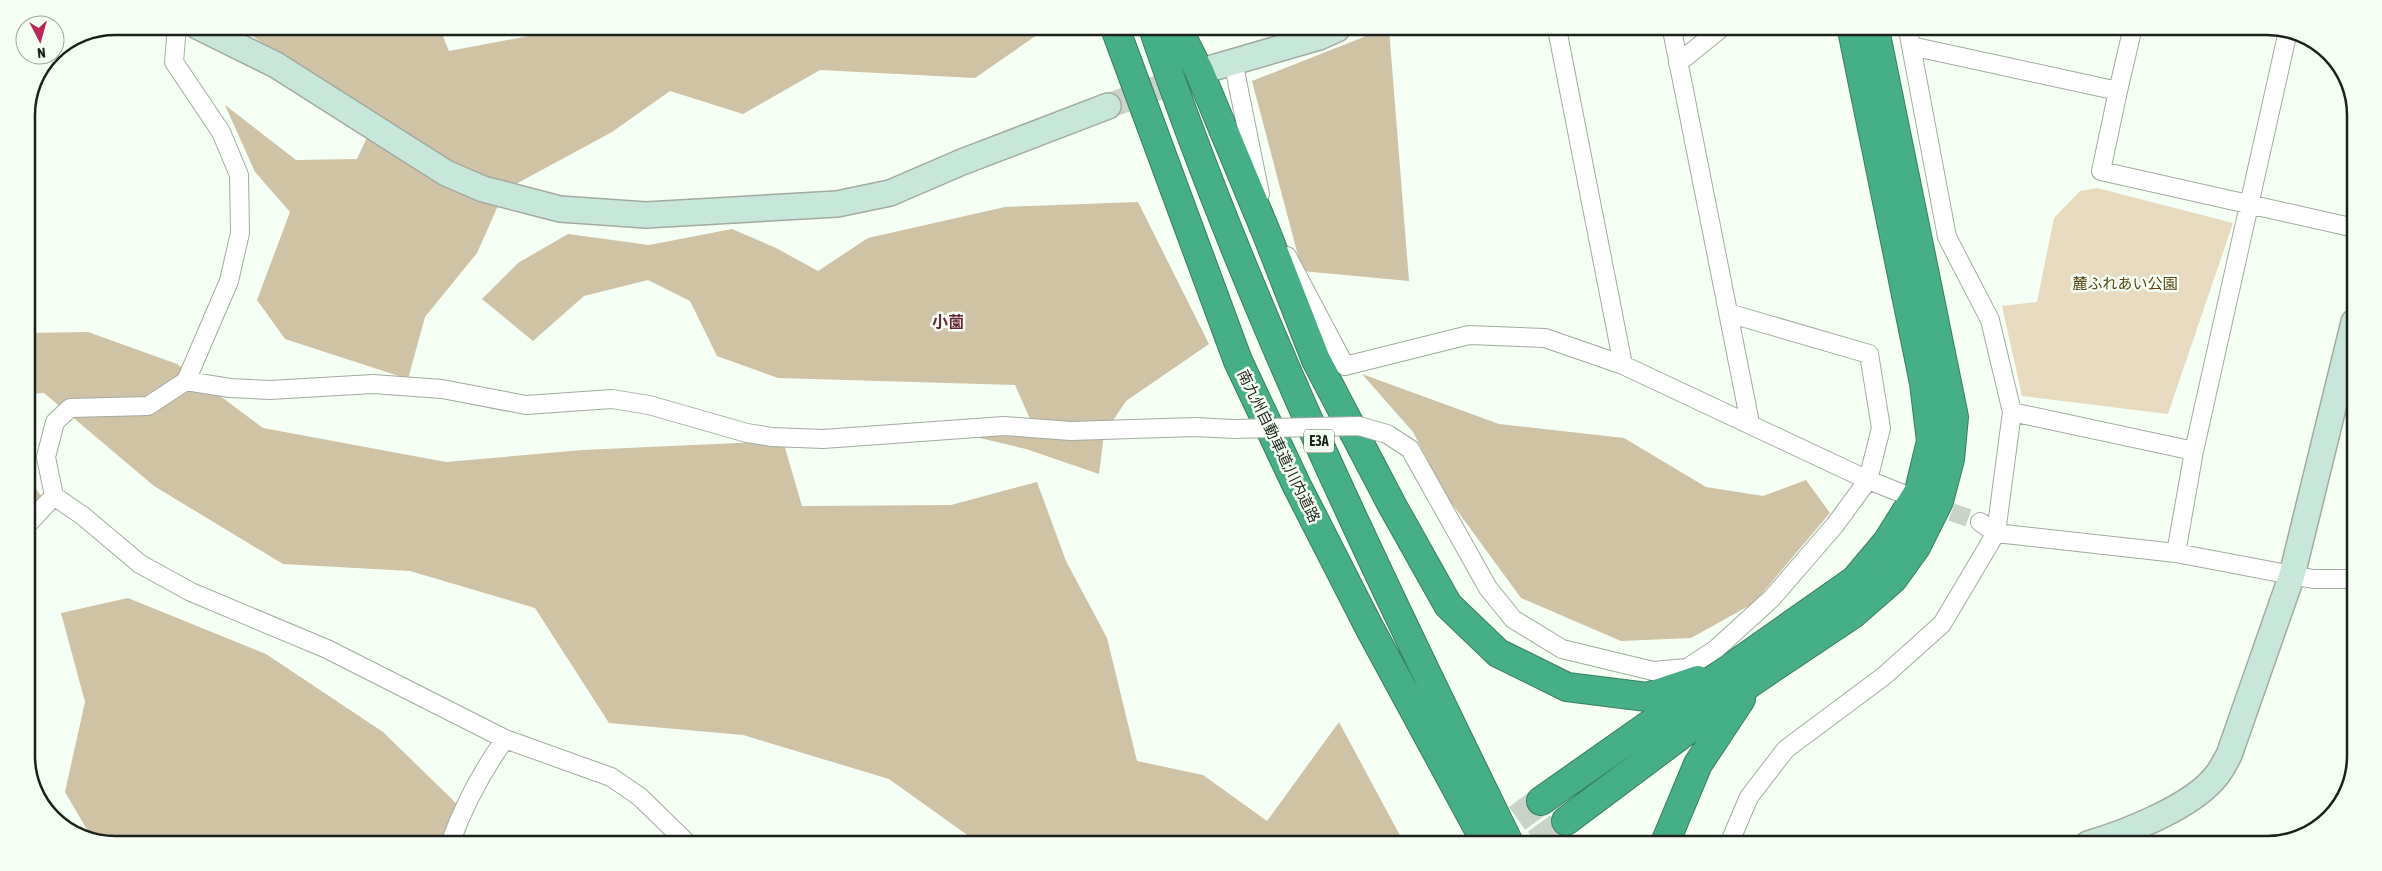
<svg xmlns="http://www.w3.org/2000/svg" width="2382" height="871" font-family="'Asap Condensed','Noto Sans JP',sans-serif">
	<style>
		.green { fill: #e7dabe }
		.forest { fill: #d0c2a4 }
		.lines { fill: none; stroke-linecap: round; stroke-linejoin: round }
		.street-tunnel { stroke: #cad3c8; stroke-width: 18; stroke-dasharray: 18 9; stroke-linecap: butt }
		.secondary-tunnel { stroke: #cad3c8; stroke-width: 25; stroke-dasharray: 25 12; stroke-linecap: butt }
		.highway-tunnel { stroke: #cad3c8; stroke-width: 28; stroke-dasharray: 28 14; stroke-linecap: butt }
		.street-casing { stroke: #a2ab9f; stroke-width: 20 }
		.secondary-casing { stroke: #a2ab9f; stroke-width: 28 }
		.highway-casing { stroke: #387d62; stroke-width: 30 }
		.street { stroke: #fff; stroke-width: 18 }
		.secondary { stroke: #c8e7db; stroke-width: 25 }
		.highway { stroke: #47af88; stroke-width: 28 }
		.street-bridge-casing { stroke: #a2ab9f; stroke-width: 20; stroke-linecap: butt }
		.street-bridge { stroke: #fff; stroke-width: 18 }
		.labels { text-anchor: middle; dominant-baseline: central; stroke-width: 5; stroke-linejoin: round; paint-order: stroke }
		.shield { fill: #f5fff3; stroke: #5e645c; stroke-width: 1 }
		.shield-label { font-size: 14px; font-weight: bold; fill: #1d211c }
		.park-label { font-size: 15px; fill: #5a4511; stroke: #f5fff3 }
		.street-label { font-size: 15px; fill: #1d211c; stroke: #f5fff3 }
		.neighbourhood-label { font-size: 16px; font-weight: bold; fill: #6c263a; stroke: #f5fff3 }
		.rim { fill: none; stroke: #1d211c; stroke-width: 2.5 }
	</style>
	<rect width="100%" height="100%" fill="#f5fff3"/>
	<path class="green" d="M2097,188L2233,223L2168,414L2022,396L2002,306L2037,302L2054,218L2080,191Z"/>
	<path class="forest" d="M240,27H439L449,51L561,30L560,27L1047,28L975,78L820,70L743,114L670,91L612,132L505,190L477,253L425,317L408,379L285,339L257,300L290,212L255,172L225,105L296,160L357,159L374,122Z
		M1384,29H1389L1409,281L1302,271L1252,81Z
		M1138,202L1209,344L1126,401L1104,434L1099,474L1026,449L937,428L1030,419L1015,385L778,378L717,356L690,301L648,280L584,296L533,341L482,299L518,263L568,234L649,245L732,229L776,248L818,271L868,238L1005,207Z
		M88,332L177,364L263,428L446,462L583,450L783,441L802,506L951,505L1037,482L1066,561L1107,638L1137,761L1203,775L1267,821L1339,722L1404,843L977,842L889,779L743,735L609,723L535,608L410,571L283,564L154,486L44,393L26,394V333Z
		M1362,374L1499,424L1624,438L1706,487L1763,496L1806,480L1830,513L1754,603L1691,638L1621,641L1521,598L1445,494L1413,432Z
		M26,476L43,498L26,510Z
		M128,598L266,654L383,732L459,806L448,841L93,840L65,792L85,702L61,613Z"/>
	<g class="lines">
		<path class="street-tunnel" d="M1926,503L1980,522"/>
		<path class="secondary-tunnel" d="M1108,106L1209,69"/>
		<path class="highway-tunnel" d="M1483,843L1541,801
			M1536,843L1566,821"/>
		<g class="street-casing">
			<path id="street" d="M177,26L174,62L221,132L239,175L240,233L229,281L186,381L148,406L70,408L55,422L46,457L54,496L83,516L140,564L191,592L327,649L505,739L611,777L640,797L685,841
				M1557,29L1623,365
				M1672,30L1750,423
				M1911,46L2118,91L2101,171L2355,228
				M1233,61L1260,194
				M1678,63L1719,30
				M2118,91L2132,31
				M1287,256L1345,366L1469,335L1545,338L1623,365L1868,480L1901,493
				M186,381L230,388L270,390L373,384L442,389L526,405L612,399L649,405L747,433L772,437L823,439L1004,426L1071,431L1195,427L1233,429
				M2012,412L2194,451
				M1387,434L1410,449L1488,588L1513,619L1562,649L1653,671L1687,668L1716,649L1772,598L1835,525L1868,480L1881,428L1869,354L1728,313
				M1980,522L1996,533L2176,553L2313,579H2352
				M26,526L54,496
				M2176,553L2194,451L2288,31
				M451,841C464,805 483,770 505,739
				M1729,844L1749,797L1786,749L1884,676L1942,624L1996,533L2012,412L1990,320L1947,237L1908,30"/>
		</g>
		<g class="secondary-casing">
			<path id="secondary" d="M197,26L276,65L446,173L483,189L560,209L646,215L837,204L890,193L962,162L1108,106
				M1209,69L1319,37L1337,29
				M2088,844C2125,833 2193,807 2217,775C2222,769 2225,762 2229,755L2292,575L2354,322"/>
		</g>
		<g class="highway-casing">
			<path id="highway" d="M1115,28L1238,361L1297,486L1369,627L1486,843
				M1153,28C1248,308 1379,578 1509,843
				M1178,29L1199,71L1266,232L1316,360L1393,507L1448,605L1498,653L1567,687L1647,697L1698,680
				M1541,801L1855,580L1887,542L1919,491L1931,441L1924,383L1852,30
				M1566,821L1753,681L1853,614L1893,579L1916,547L1939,501L1950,459L1954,417L1875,30
				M1665,843L1698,764L1741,699"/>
		</g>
		<use href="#street" class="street"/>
		<use href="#secondary" class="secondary"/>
		<use href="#highway" class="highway"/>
		<g class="street-bridge-casing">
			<path id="street-bridge" d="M1233,429L1359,426L1387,434"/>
		</g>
		<use href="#street-bridge" class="street-bridge"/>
	</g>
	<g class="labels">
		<rect class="shield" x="1304" y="429.5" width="30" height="23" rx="4"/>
		<g class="shield-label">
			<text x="1319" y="441">E3A</text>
		</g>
		<g class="park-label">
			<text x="2125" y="283">麓ふれあい公園</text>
		</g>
		<g class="street-label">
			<text transform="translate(1279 446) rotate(64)">南九州自動車道;川内道路</text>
		</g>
		<g class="neighbourhood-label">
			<text x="948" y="322">小薗</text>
		</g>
	</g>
	<path d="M0 0H2382V871H0ZM115 35H2267A80 80 0 0 1 2347 115V756A80 80 0 0 1 2267 836H115A80 80 0 0 1 35 756V115A80 80 0 0 1 115 35Z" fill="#f5fff3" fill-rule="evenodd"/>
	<path class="rim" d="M115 35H2267A80 80 0 0 1 2347 115V756A80 80 0 0 1 2267 836H115A80 80 0 0 1 35 756V115A80 80 0 0 1 115 35Z"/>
	<g transform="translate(40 40) rotate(174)"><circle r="24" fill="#f5fff3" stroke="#9fa69d"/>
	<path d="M0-4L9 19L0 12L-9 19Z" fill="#b8295a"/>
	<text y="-8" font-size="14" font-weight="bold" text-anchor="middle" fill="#1d211c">N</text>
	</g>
</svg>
